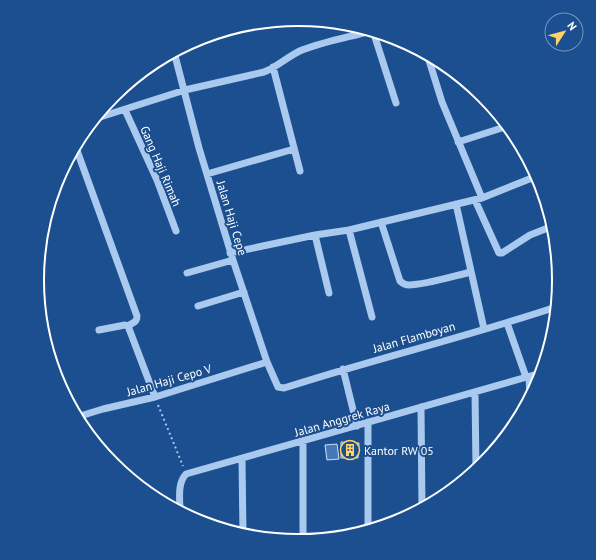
<svg xmlns="http://www.w3.org/2000/svg" width="596" height="560" font-family="'PT Sans',sans-serif">
	<style>
		.building { fill: #4478b7; stroke: #cfe3fa }
		.lines { fill: none; stroke-linecap: round; stroke-linejoin: round }
		.path { stroke: #a9c9ee; stroke-width: 2; stroke-dasharray: 2 3; stroke-linecap: butt }
		.minor { stroke: #a9c9ee; stroke-width: 7 }
		.labels { text-anchor: middle; dominant-baseline: central; stroke-width: 4; stroke-linejoin: round; paint-order: stroke }
		.street-label { font-size: 12px; fill: #fff; stroke: #1b4f8f }
		.poi-label { font-size: 12px; fill: #fff; stroke: #1b4f8f; text-anchor: start }
		.rim { fill: none; stroke: #fff; stroke-width: 2 }
	</style>
	<rect width="100%" height="100%" fill="#1b4f8f"/>
	<path class="building" d="M341,442L359,443L358,458H341Z
		M337,444L339,459L327,460L325,445Z"/>
	<g class="lines">
		<path class="path" d="M158,405L183,466"/>
		<path class="minor" d="M373,31L396,103
			M174,52L199,148L233,260L267,362L278,387L284,388C374,359 466,337 556,307
			M427,54L442,102L482,198
			M273,67L300,171
			M125,110L157,180L176,231
			M94,119L185,90L264,72C277,67 288,56 302,50C322,42 349,37 371,31
			M458,142L508,126
			M75,145L137,316C137,323 133,322 128,326L125,325L99,330
			M207,174L294,149
			M475,200L499,253H502L530,235L553,226
			M456,204L484,329
			M381,222L400,281C403,284 405,285 409,285C425,285 454,276 471,272
			M552,223L555,267L559,275
			M349,230L372,317
			M315,235L329,293
			M230,253L315,235L349,230L482,198L532,178H536L539,181
			M187,273L233,260
			M198,306L244,292
			M507,323L526,377
			M128,326L155,397
			M343,369L357,426
			M529,377L530,397
			M475,392L476,470
			M421,407L422,508
			M77,417L103,409L155,397L267,362
			M303,441V540
			M242,459L243,535
			M180,511C180,499 177,484 186,474L541,373
			M368,530V422"/>
	</g>
	<defs>
		<g id="building-ring" transform="scale(1)"><circle r="9.5" fill="#1b4f8f" stroke="#ffd166" stroke-width="1.5"/><path d="M-4-6H4V6H1V3H-1V6H-4ZM-2.5-4.3h1.7v1.8h-1.7ZM.8-4.3h1.7v1.8H.8ZM-2.5-1h1.7V.8h-1.7ZM.8-1h1.7V.8H.8Z" fill="#ffd166"/></g>
	</defs>
	<g fill-rule="evenodd">
		<use href="#building-ring" x="350" y="450"/>
	</g>
	<g class="labels">
		<g class="street-label">
			<text transform="translate(161 166) rotate(67)">Gang Haji Rimah</text>
			<text transform="translate(232 218) rotate(73)">Jalan Haji Cepe</text>
			<text transform="translate(414 337) rotate(-16)">Jalan Flamboyan</text>
			<text transform="translate(169 380) rotate(-16)">Jalan Haji Cepo V</text>
			<text transform="translate(342 419) rotate(-16)">Jalan Anggrek Raya</text>
		</g>
		<g class="poi-label">
			<text x="364" y="450">Kantor RW 05</text>
		</g>
	</g>
	<path d="M0 0H596V560H0ZM44 280a254 254 0 1 1 508 0a254 254 0 1 1-508 0Z" fill="#1b4f8f" fill-rule="evenodd"/>
	<path class="rim" d="M44 280a254 254 0 1 1 508 0a254 254 0 1 1-508 0Z"/>
	<g transform="translate(564 32) rotate(54)"><circle r="19" fill="#1b4f8f" stroke="#7695bc"/>
	<path d="M0-3L7 15L0 10L-7 15Z" fill="#ffd166"/>
	<text y="-6" font-size="11" font-weight="bold" text-anchor="middle" fill="#ffffff">N</text>
	</g>
</svg>
